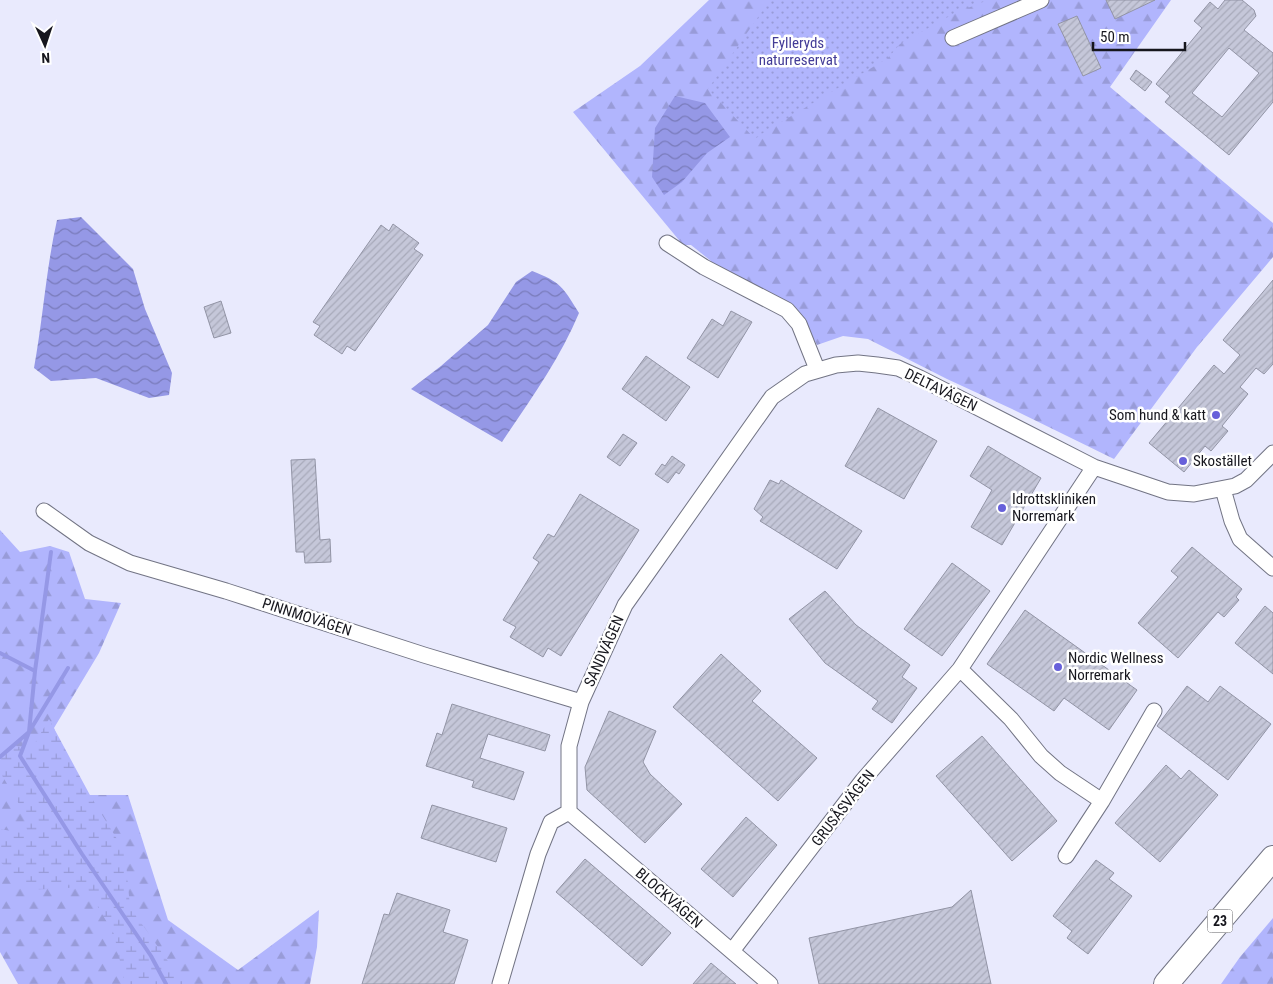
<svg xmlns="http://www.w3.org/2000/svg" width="1273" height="984" font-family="'Roboto Condensed',sans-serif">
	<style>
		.forest { fill: url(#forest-firs) }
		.wetland { fill: url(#wetland-marsh) }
		.park { fill: url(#park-dots) }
		.water { fill: url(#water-waves) }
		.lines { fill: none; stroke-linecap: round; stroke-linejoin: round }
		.stream { stroke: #9598e6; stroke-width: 4 }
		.building { fill: url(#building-hatch); stroke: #9294a5; fill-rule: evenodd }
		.minor-casing { stroke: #727484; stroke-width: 17 }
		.primary-casing { stroke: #727484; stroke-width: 26 }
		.minor { stroke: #fff; stroke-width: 15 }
		.primary { stroke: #fff; stroke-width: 24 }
		.poi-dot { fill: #6760da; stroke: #fff; stroke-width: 2 }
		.labels { text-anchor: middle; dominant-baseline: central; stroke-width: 5; stroke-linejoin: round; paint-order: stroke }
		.shield { fill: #fff; stroke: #5c5c61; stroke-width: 1 }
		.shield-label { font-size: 14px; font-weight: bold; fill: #16161d }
		.park-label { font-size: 15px; fill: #433c97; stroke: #fff }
		.street-label { font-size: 15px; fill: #16161d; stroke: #fff }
		.poi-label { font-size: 15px; fill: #16161d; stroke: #fff; text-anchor: start }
	</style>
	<defs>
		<pattern id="forest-firs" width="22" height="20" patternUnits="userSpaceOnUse" patternTransform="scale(1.25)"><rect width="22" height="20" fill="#b1b5fd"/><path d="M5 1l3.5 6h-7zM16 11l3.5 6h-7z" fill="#989bd8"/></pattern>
		<pattern id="wetland-marsh" width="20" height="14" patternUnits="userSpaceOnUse" patternTransform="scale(1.25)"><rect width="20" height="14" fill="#b1b5fd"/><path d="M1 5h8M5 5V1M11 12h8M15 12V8" fill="none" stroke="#989bd8"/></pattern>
		<pattern id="park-dots" width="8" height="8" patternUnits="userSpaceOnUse" patternTransform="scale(1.25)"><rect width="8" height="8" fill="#b1b5fd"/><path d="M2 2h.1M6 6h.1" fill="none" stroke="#989bd8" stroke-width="1.8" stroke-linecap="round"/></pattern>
		<pattern id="water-waves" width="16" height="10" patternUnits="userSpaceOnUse" patternTransform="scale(1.25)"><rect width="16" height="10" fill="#9598e6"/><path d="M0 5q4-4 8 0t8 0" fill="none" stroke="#797bba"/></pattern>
		<pattern id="building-hatch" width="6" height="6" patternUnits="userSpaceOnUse" patternTransform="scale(1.25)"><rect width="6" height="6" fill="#c5c7d9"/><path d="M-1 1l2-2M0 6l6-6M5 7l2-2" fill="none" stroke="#a8aaba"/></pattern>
	</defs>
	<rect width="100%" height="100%" fill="#e9eafd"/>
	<path class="forest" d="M709,0H1171L1110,87L1273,223V257L1197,347L1114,459L1012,409L947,379L868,339L843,336L817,345L800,313L775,296L709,263L711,261L691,245H683L573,112L640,66Z
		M0,530L20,552L50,546L69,552L85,599L121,603L99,653L54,728L76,795H128L168,920L238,970L319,910L317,947L310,984H18L0,952Z
		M1273,918V984H1221L1240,957Z"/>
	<path class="wetland" d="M49,719L91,797L125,852L130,907L184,984H125L114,934L86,887L28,890L10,870L0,862V829L28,834L22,809L0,772V742L31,750Z"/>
	<path class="park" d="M770,0H988L955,13L900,44L888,58L763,133L755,139L708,89Z"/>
	<path class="water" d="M675,96L705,103L730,137L707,153L682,182L664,195L652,177L655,128Z
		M81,217L133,269L145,309L172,373L169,395L149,398L96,378L51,381L34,368C43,319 46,269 57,220Z
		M532,271C561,282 563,287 579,313C560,359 530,400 502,442L411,389L441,366L488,325L516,282Z"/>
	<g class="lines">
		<path class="stream" d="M0,653L35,671L29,732L20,756L82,854L151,956L166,984
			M35,671L51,552
			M0,757L29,732L68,668"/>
	</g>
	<path class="building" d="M1106,0H1155L1115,19Z
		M1225,0H1242L1254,10L1256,16L1244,30L1273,53V102L1229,155L1165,102L1170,96L1156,84L1202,28L1194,21L1210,2L1218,9ZM1229,48L1259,73L1222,117L1192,93Z
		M1077,16L1101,68L1083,76L1058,24Z
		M1136,70L1152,82L1145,91L1130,79Z
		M393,224L419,243L414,249L423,255L355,351L347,346L342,354L314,335L320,326L313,322L381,225L389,231Z
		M1273,280V364L1264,374L1256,368L1240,387L1248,394L1222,426L1228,431L1211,451L1205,446L1184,472L1149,443L1214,365L1224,374L1240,355L1223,340Z
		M221,301L231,333L214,338L204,307Z
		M731,311L752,322L718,378L687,358L712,319L723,326Z
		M646,356L690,387L666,421L622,389Z
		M878,408L937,441L904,499L845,466Z
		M623,434L637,443L620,466L607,457Z
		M988,446L1041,478L1002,545L971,527L992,490L970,476Z
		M672,456L685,465L679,474L676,472L668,483L655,474L662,464L665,466Z
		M315,459L320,540L330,539L331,562L305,563L304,552H296L291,460Z
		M770,480L779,484L781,480L862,531L837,569L760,521L763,517L754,509Z
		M580,494L639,530L561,656L548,648L543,657L510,637L516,627L503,620L539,562L533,558L548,534L554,537Z
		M1192,547L1242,589L1236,597L1239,600L1224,617L1218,612L1178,658L1138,623L1178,577L1171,571Z
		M952,563L990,591L942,656L904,629Z
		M825,591L856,625L910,665L902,677L917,688L892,723L872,709L878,701L825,663L789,619Z
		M1265,606L1273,613V674L1235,643Z
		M1025,610L1137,690L1109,730L1064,698L1054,711L987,664Z
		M721,654L761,691L752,701L817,758L778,801L673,707Z
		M1187,686L1208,702L1220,686L1271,724L1228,780L1157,726Z
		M452,704L550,735L545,751L488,734L480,758L524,772L514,800L472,787L474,781L426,766L437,733L442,735Z
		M609,711L656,731L643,762L650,774L682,804L645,843L587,790L585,767Z
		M982,736L1057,821L1012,861L936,776Z
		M1166,765L1181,779L1189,770L1218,795L1160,862L1115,823Z
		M432,805L507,828L496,862L421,838Z
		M746,817L777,845L733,897L701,869Z
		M585,859L671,933L642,966L556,892Z
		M1096,860L1114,873L1109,879L1132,896L1088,954L1067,938L1072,931L1053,916Z
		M971,890L991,984H819L809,938L952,907Z
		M397,893L450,910L443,932L468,940L454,984H362L384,914L389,915Z
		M711,963L736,984H693Z"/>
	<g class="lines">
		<g class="minor-casing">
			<path id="minor" d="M953,38L1041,0
				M667,243L704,267L787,310L799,324L817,369
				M1223,489L1232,521L1240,539L1273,568
				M44,511L89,543L130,563L226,591L424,655L581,702
				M960,669L1011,719L1041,756L1060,773L1102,801
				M569,812L770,984
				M1066,856L1102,801L1154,711
				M732,951L863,780L960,669L1094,467
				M500,984L538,854L551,822L569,812V746L581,702L625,605L772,397L805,374L836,365L858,363L877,365L898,368L920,378L1094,467L1168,492L1194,494L1235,486L1246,480L1273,453"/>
		</g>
		<g class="primary-casing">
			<path id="primary" d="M1166,984L1273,858"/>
		</g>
		<use href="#minor" class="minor"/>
		<use href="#primary" class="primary"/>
	</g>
	<g class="poi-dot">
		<circle cx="1216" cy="415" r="5"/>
		<circle cx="1183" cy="461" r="5"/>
		<circle cx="1002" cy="508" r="5"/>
		<circle cx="1058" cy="667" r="5"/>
	</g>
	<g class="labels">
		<rect class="shield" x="1207.5" y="909.5" width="25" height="23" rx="4"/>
		<g class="shield-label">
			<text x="1220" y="921">23</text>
		</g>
		<g class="park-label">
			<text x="798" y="43">Fylleryds<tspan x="798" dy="17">naturreservat</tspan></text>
		</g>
		<g class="street-label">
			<text transform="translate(941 390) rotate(26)">DELTAVÄGEN</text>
			<text transform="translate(307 617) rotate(18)">PINNMOVÄGEN</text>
			<text transform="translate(604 651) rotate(-66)">SANDVÄGEN</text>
			<text transform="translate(843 808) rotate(-52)">GRUSÅSVÄGEN</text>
			<text transform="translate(669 898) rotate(41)">BLOCKVÄGEN</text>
		</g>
		<g class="poi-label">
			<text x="1206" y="415" text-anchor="end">Som hund &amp; katt</text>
			<text x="1193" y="461">Skostället</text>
			<text x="1012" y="499">Idrottskliniken<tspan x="1012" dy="17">Norremark</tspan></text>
			<text x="1068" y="658">Nordic Wellness<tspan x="1068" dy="17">Norremark</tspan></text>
		</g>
	</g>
	<g transform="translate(45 45) rotate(177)" stroke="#ffffff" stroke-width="4" paint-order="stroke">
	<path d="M0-4L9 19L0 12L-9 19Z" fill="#16161d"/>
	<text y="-8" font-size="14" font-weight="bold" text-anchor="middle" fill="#16161d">N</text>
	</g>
	<path d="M1093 42v8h92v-8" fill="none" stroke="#16161d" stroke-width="2.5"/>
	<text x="1100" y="42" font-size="15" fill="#16161d" stroke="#ffffff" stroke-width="4" paint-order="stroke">50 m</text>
</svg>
